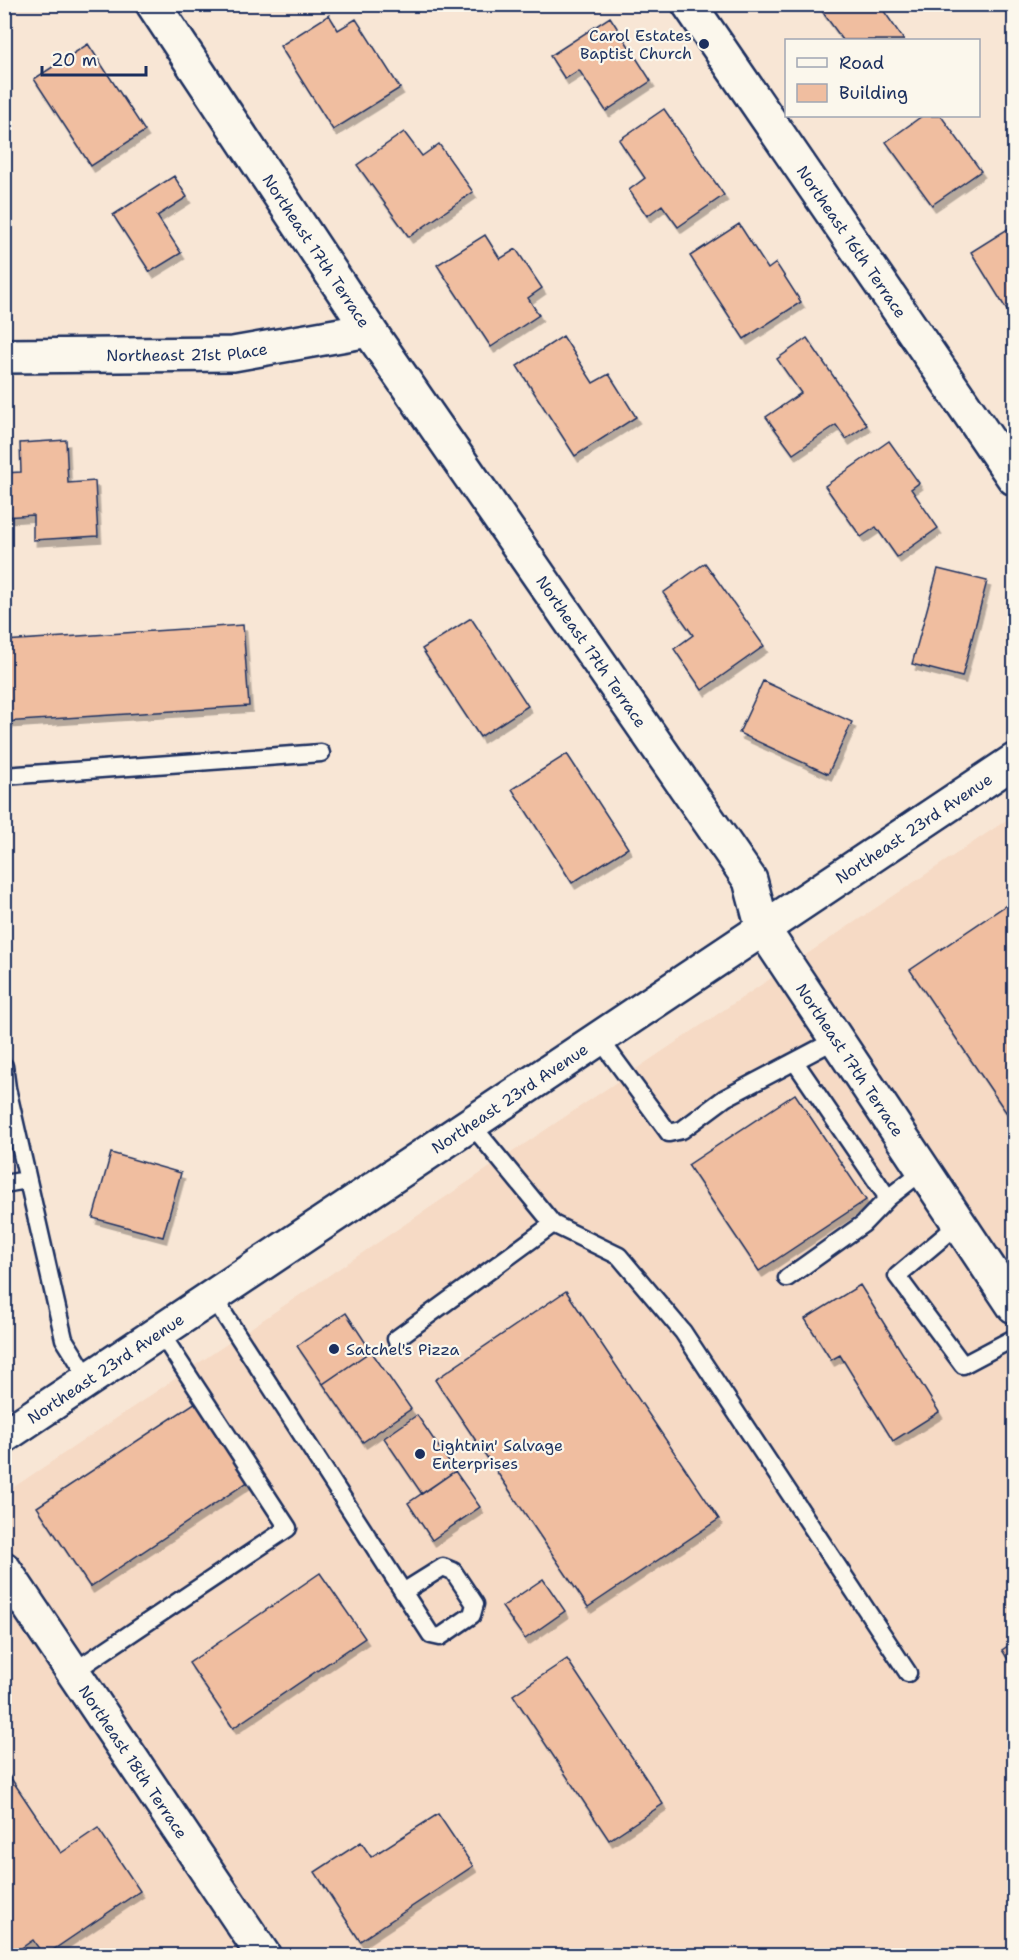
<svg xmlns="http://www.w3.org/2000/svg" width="1019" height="1960" font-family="'Shantell Sans',sans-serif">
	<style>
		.built { fill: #f6dac5 }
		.building { fill: #f0bea0; stroke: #1b2f5e; stroke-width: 1.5; filter: url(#shadow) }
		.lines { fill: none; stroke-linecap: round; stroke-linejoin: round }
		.lane-casing { stroke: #1b2f5e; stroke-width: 21 }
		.street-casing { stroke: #1b2f5e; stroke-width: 38 }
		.secondary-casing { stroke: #1b2f5e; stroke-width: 38 }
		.lane { stroke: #fbf7ec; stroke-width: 16 }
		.street { stroke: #fbf7ec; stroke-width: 33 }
		.secondary { stroke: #fbf7ec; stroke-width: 33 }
		.poi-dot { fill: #1b2f5e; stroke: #fbf7ec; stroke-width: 2 }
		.labels { text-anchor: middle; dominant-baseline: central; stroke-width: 4.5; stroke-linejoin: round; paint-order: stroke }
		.poi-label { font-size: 16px; fill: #1b2f5e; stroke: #fbf7ec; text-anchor: start }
		.street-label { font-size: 16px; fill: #1b2f5e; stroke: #fbf7ec }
	</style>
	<defs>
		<filter id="shadow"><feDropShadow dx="3.5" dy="6" stdDeviation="0" flood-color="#0004"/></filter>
	</defs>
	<rect width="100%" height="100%" fill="#f8e6d5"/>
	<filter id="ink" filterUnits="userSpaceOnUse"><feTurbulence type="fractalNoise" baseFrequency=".0167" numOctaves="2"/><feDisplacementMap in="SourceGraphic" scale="12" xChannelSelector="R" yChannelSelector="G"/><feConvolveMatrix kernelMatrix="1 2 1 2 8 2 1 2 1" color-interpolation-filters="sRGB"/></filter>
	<g filter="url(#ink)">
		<path class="built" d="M1014,815V1955L5,1956V1493Z"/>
		<path class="building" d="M830,4H879L904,40H843L821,10Z
			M329,15L338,30L356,19L400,88L333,130L280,46Z
			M610,17L651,81L606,111L579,70L565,79L550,56Z
			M88,44L145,131L91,166L34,79Z
			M664,109L724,195L678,227L662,205L647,216L629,190L645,178L619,140Z
			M922,116H941L981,171L932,205L886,142Z
			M404,132L422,156L439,144L473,192L409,237L357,165Z
			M174,176L187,197L157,216L181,253L150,272L113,215Z
			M739,224L768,269L776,263L801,302L744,339L690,256Z
			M1014,225V308L1008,312L971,252Z
			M485,235L500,259L516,249L542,288L528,298L539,315L491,347L437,265Z
			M563,336L593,383L609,374L636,417L575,456L517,366Z
			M807,338L867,425L846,439L836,425L793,454L766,417L801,393L777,359Z
			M66,440L68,483L95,481L98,536L33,540V515L4,517V473L21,472L20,443Z
			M889,441L919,483L911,489L938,528L897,557L876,527L861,537L825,486Z
			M705,563L764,646L702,690L674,649L693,635L663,593Z
			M938,569L987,581L962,677L912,664Z
			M471,618L528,706L480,737L422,649Z
			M243,625L249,706L4,722V641Z
			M763,681L852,722L828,774L739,733Z
			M567,754L628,848L572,883L512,789Z
			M1014,900V1107L1006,1112L910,970Z
			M795,1094L866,1200L759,1271L688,1165Z
			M111,1153L181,1173L163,1237L93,1218Z
			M860,1285L939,1412L893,1441L840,1355L831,1360L805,1319Z
			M566,1291L719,1519L588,1607L435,1380Z
			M346,1313L371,1351L323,1384L297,1346Z
			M371,1351L411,1409L363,1442L323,1384Z
			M196,1402L249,1481L90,1587L37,1507Z
			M417,1415L455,1471L422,1494L384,1438Z
			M455,1471L480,1507L432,1540L408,1503Z
			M320,1573L365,1638L233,1728L189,1663Z
			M543,1579L565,1611L525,1639L502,1607Z
			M1014,1642V1669L1002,1650Z
			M567,1659L663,1804L609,1840L513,1695Z
			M4,1768L61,1853L98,1828L140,1891L44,1956L33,1940L10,1956H4Z
			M438,1814L473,1866L360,1941L315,1872L361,1842L371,1857Z"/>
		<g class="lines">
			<g class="lane-casing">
				<path id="lane" d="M4,776L321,753
					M599,1038L669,1133L682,1130L725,1098L837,1039
					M795,1062L888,1198L924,1170
					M4,1066L7,1088L64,1339L89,1379
					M471,1124L553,1224
					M4,1184L27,1180
					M960,1223L897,1276L963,1365L1014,1338
					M787,1278L863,1224L888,1198
					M213,1297L431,1635L440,1637L472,1615L475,1604L453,1571L443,1567L403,1592
					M396,1339L553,1224L619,1256L683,1332L908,1673
					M73,1672L288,1528L160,1332"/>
			</g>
			<g class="street-casing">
				<g id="street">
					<path id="s1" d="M153,4L369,330L750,880L763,929L1014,1306"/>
					<path id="s2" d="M689,4L1014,478"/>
					<path id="s3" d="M4,356L233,354L369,330"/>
					<path id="s4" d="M4,1569L264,1956"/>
				</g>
			</g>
			<g class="secondary-casing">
				<g id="secondary">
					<path id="s5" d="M4,1436L1014,761"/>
				</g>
			</g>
			<use href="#lane" class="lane"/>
			<use href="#street" class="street"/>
			<use href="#secondary" class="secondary"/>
		</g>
	</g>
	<g class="poi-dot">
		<circle cx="704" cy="44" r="6"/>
		<circle cx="334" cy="1349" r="6"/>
		<circle cx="420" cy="1454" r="6"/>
	</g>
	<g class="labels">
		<g class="poi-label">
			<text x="692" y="35" text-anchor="end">Carol Estates<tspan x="692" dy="18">Baptist Church</tspan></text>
			<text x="346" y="1349">Satchel's Pizza</text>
			<text x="432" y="1445">Lightnin' Salvage<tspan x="432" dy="18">Enterprises</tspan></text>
		</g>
		<g class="street-label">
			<text stroke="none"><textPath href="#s2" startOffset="288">Northeast 16th Terrace</textPath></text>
			<text stroke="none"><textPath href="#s1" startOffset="296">Northeast 17th Terrace</textPath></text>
			<text stroke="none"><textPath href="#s3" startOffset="183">Northeast 21st Place</textPath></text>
			<text stroke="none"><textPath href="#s1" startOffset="782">Northeast 17th Terrace</textPath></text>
			<text stroke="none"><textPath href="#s5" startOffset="1094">Northeast 23rd Avenue</textPath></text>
			<text stroke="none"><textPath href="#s1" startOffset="1268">Northeast 17th Terrace</textPath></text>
			<text stroke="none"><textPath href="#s5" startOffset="608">Northeast 23rd Avenue</textPath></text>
			<text stroke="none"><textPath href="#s5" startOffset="122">Northeast 23rd Avenue</textPath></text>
			<text stroke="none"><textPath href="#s4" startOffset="232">Northeast 18th Terrace</textPath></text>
		</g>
	</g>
	<rect width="1019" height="1960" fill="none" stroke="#fbf7ec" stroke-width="24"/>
	<rect x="12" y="12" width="995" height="1936" fill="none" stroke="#1b2f5e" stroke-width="2" filter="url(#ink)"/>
	<rect x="785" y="39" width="195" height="78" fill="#fbf7ec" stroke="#a1a7b3" stroke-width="1.5"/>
	<rect x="797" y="58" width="30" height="9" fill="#fbf7ec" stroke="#a1a7b3" stroke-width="1.5"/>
	<text x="839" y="69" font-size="18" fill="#1b2f5e">Road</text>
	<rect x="797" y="84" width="30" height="18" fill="#f0bea0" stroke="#a1a7b3" stroke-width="1.5"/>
	<text x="839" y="99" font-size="18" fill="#1b2f5e">Building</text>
	<path d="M42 66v9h104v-9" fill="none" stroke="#1b2f5e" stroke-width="3"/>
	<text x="51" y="66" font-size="18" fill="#1b2f5e" stroke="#fbf7ec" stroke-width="4.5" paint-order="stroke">20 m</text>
</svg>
